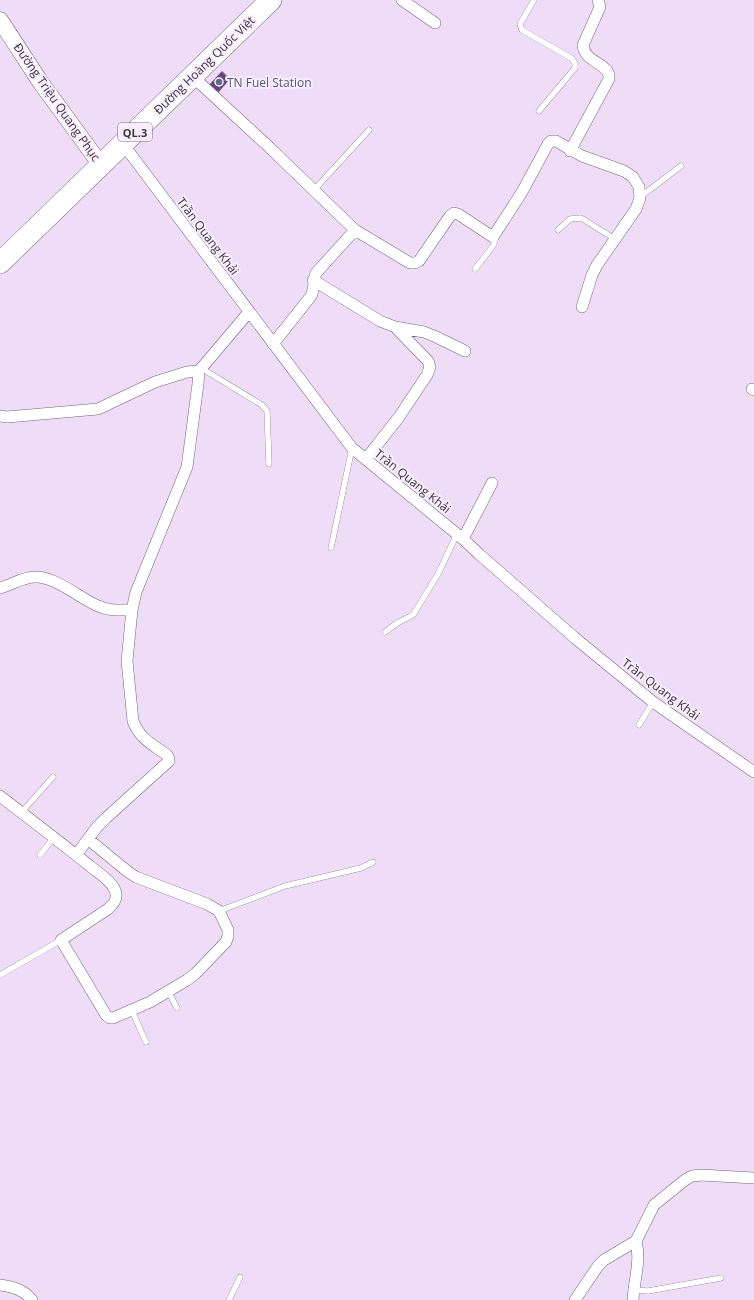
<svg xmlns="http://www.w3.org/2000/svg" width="754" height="1300" font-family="'Open Sans',sans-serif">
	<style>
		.building { fill: url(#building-back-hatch) }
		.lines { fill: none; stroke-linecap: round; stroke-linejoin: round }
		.lane-casing { stroke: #72637a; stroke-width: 6 }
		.street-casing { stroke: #72637a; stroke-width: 12 }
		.secondary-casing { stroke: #72637a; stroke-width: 17 }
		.highway-casing { stroke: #72637a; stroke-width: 22 }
		.lane { stroke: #fff; stroke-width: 5.5 }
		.street { stroke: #fff; stroke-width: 11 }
		.secondary { stroke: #fff; stroke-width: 16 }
		.highway { stroke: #fff; stroke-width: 21 }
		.service-dot { fill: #5c6f8a; stroke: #f8edfd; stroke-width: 1.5 }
		.labels { text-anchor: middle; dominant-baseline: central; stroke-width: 4; stroke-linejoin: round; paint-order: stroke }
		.shield { fill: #f8edfd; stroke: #746c78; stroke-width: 1 }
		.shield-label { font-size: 11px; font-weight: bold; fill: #3b353f }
		.street-label { font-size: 12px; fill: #3b353f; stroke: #f8edfd }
		.service-label { font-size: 12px; fill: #4e5e75; stroke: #f8edfd; text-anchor: start }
	</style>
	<defs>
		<pattern id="building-back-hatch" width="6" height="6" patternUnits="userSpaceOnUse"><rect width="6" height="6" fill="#684579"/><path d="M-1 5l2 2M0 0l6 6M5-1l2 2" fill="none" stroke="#7a5e88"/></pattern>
	</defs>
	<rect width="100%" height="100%" fill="#efddf8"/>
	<path class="building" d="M222,71L230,79L217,94L208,86Z"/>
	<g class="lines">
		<g class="lane-casing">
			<path id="lane" d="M534,0L520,24L522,30L571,58L575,63V68L539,111
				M314,190L369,130
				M640,197L681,166
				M558,230L570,219L581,218L615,239
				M475,269L493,246L495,241L493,237
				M201,368L262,405L267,411L269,464
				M331,548L352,448
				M385,632L397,623L413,615L438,574L457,534
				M639,725L653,702
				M21,813L53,777
				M40,855L54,837
				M219,911L285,886L361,868L373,862
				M0,975L61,940
				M168,991L177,1008
				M132,1011L146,1042
				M633,1290L648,1291L721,1278
				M229,1300L240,1277"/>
		</g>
		<g class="street-casing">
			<path id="street" d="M402,0L435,23
				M192,76L269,147L355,230L410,263H415L419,261L450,216L454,213L458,214L493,237L522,192L548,144L551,141H556L582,156L624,171L633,177L639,187L640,198L636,209L597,265L592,275L582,307
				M123,144L352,448L463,539L479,554L575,638L653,702L754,772
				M570,151L609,79C611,63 584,63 583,45L600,7L598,0
				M313,280L380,321L395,327L424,332L434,336L465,351
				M273,344L311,296C315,288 313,281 316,273L355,230
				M752,389L754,390
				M0,416L7,417L98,409L155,382L187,372L199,371L249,312
				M366,459L399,417L427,375L430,367L428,361L395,327
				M463,539L492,483
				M0,588C12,585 22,577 35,577C55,576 79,598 98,606C109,611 120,610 132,610
				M0,796C30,819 60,842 90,866C97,872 109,879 114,888C119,897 115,903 108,909L61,940L106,1015L110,1018H113L150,1002L187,980L195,974L226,942L228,936V930L219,911L207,904L136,877L127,871L88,839
				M76,855L97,827L106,818L169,761V759L167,755C152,744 140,739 133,721L127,661L132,610L136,592L187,467L198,384L199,371
				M0,1285C13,1287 23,1289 32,1300
				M575,1300L598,1266L604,1260L636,1241L654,1205L685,1180L692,1176L701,1175L754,1178
				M633,1300C634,1280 641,1261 636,1241"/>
		</g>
		<g class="secondary-casing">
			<path id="secondary" d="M0,20L41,83L101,165"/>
		</g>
		<g class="highway-casing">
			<path id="highway" d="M0,263L271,0"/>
		</g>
		<use href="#lane" class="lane"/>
		<use href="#street" class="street"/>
		<use href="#secondary" class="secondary"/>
		<use href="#highway" class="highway"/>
	</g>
	<circle class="service-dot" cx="219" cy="82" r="4"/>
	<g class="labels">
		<rect class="shield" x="118" y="123" width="34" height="18" rx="3"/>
		<g class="shield-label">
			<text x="135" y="132">QL.3</text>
		</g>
		<g class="street-label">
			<text transform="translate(204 65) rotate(-44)">Đường Hoàng Quốc Việt</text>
			<text transform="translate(57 102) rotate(55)">Đường Triệu Quang Phục</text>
			<text transform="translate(208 236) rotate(53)">Trần Quang Khải</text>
			<text transform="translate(413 481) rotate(39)">Trần Quang Khải</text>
			<text transform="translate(661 689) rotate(37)">Trần Quang Khải</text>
		</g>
		<g class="service-label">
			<text x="227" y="82">TN Fuel Station</text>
		</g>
	</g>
</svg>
